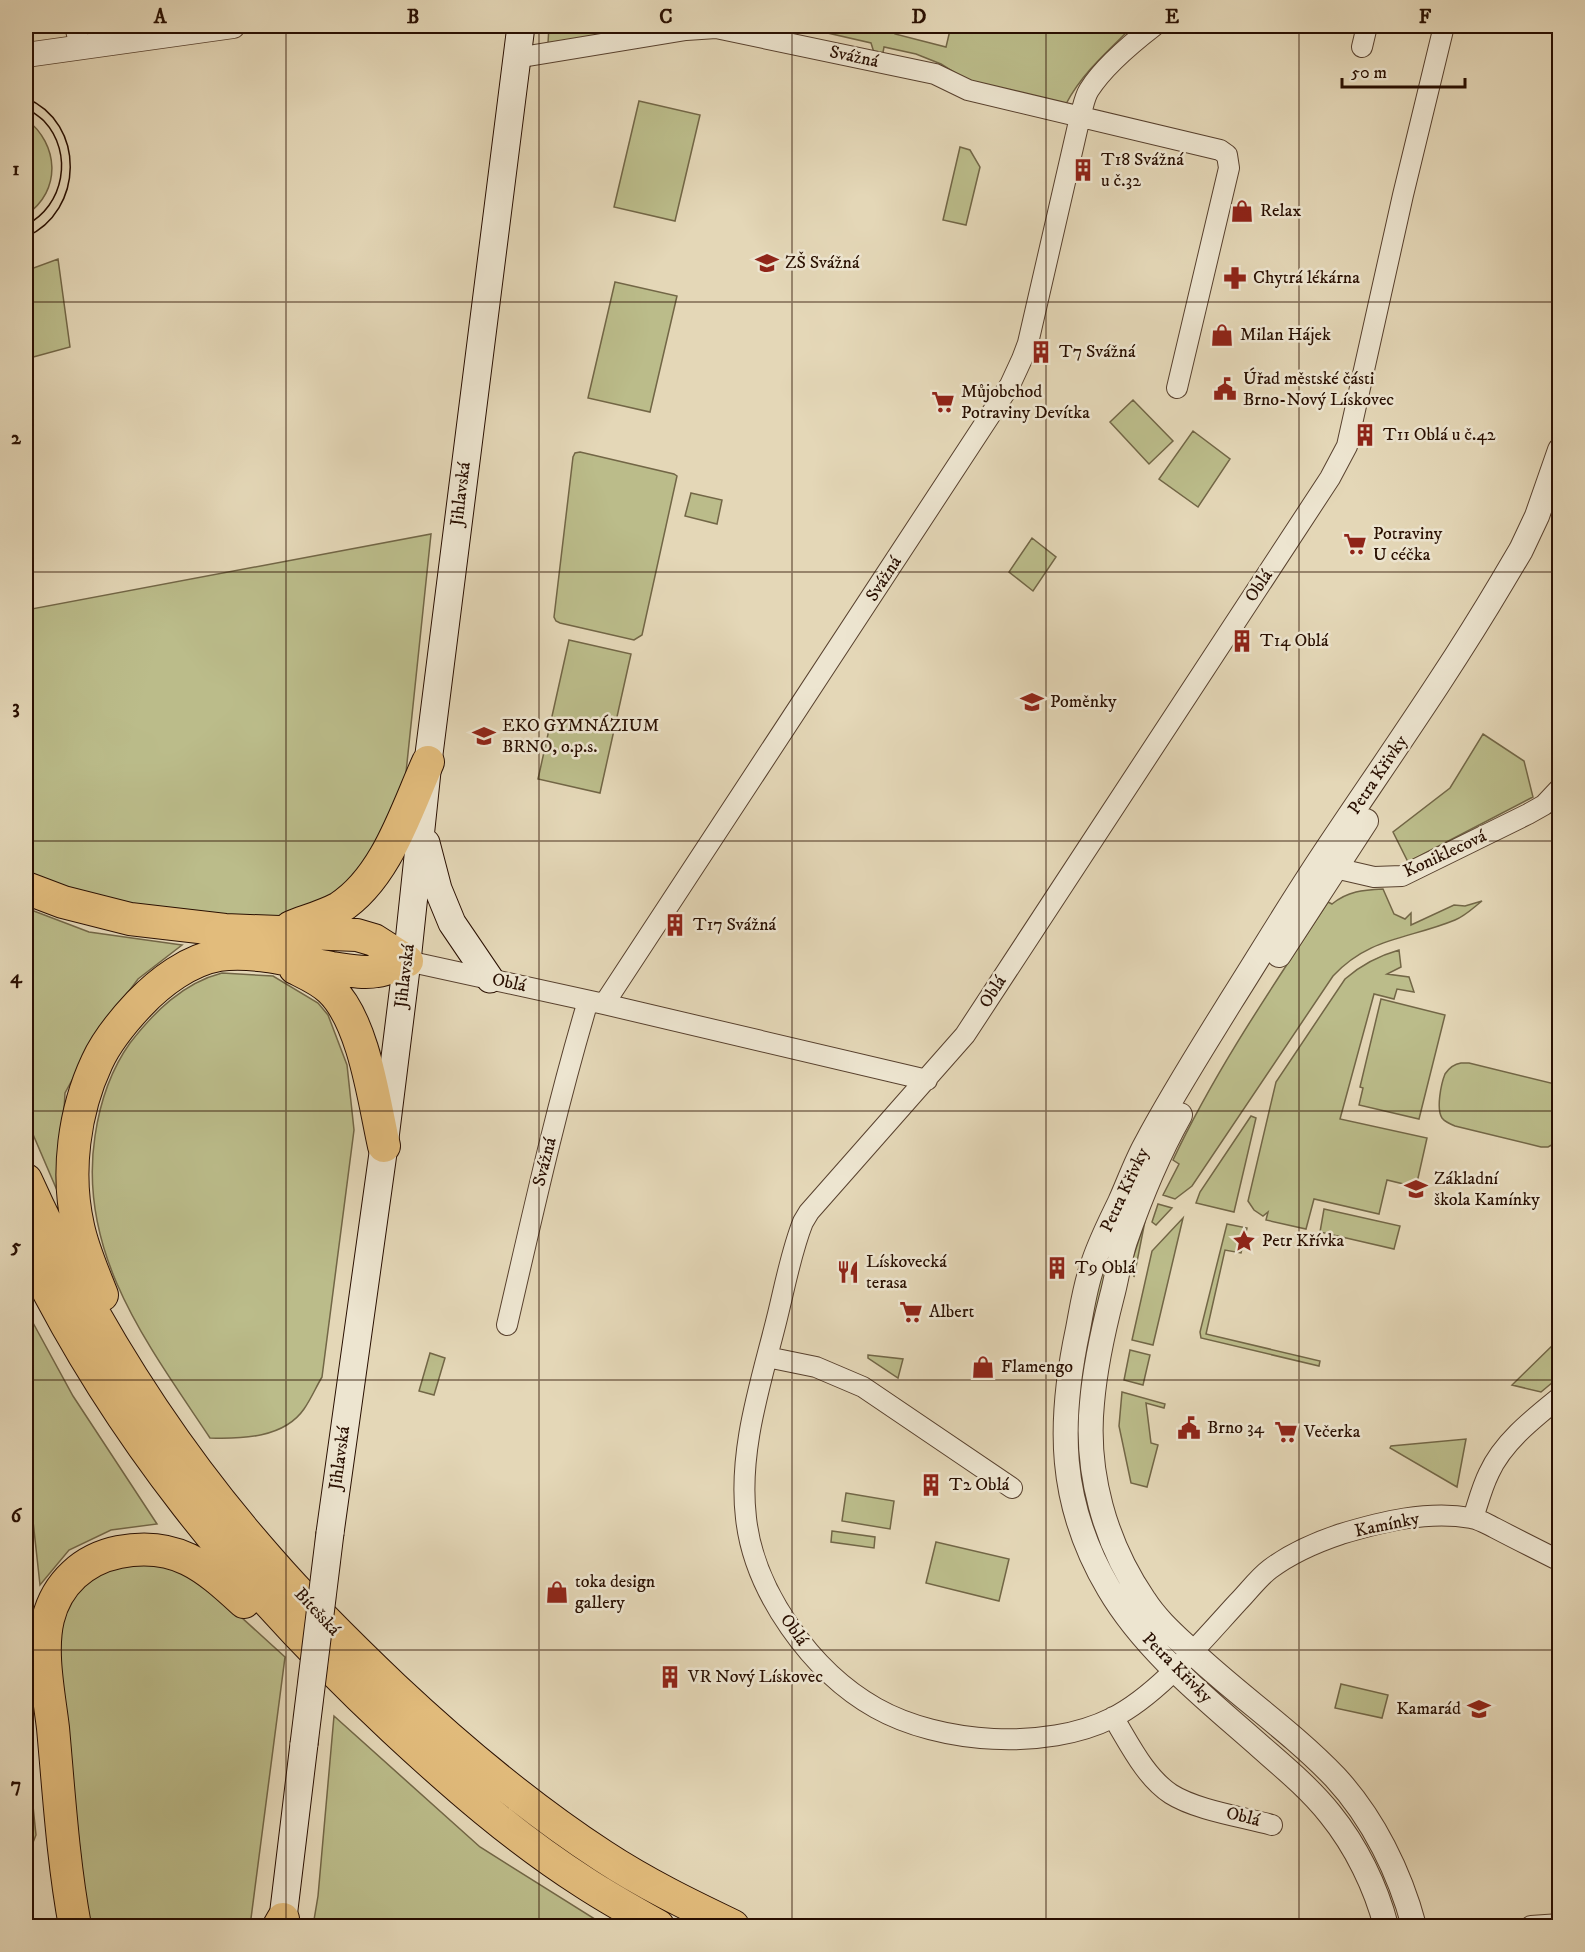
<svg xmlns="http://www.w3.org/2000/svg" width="1585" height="1952" font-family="'IM FELL DW Pica',serif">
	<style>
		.green { fill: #bbbc8a; stroke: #726646; stroke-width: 1.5 }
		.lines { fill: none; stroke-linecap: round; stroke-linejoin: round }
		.minor-casing { stroke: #58412e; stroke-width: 22 }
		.tertiary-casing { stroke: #58412e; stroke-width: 26 }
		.secondary-casing { stroke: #290f01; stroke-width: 29 }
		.trunk-casing { stroke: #290f01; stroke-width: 34 }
		.minor { stroke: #ede5d0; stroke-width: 20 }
		.tertiary { stroke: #ede5d0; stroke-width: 24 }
		.secondary { stroke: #ede5d0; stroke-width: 27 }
		.trunk { stroke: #e2bc7c; stroke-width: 32 }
		.tram { stroke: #290f01; stroke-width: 1.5 }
		.secondary-bridge-casing { stroke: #290f01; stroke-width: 29; stroke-linecap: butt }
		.secondary-bridge { stroke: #ede5d0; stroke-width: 27 }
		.grid { fill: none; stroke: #290f01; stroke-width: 1.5; stroke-opacity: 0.55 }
		.labels { text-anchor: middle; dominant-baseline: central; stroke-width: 5; stroke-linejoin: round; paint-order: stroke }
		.street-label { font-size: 18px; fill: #290f01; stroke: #ede5d0 }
		.poi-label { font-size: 18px; fill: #290f01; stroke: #ede5d0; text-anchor: start }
		.neatline { fill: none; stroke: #290f01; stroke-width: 2 }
		.grid-label { font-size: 20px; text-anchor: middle; font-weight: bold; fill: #290f01 }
	</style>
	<rect width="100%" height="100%" fill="#e4d7b7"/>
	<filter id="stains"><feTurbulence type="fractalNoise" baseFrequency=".00333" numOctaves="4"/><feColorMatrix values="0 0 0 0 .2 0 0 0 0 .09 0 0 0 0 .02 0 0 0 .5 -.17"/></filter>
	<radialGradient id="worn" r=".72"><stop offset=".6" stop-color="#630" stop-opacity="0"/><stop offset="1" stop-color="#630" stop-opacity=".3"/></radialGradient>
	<path class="green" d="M549,26H655L548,43Z
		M760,26H794L792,36Z
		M797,26H876L895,30V34L946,47L951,26H1133C1109,50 1082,73 1066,104L968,81L941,64L916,54L884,47L882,58L875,56L871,43Z
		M639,101L700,115L675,221L614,207Z
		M26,119C59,144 62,191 26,215Z
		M960,147L970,150L980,167L966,225L943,220Z
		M58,259L70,347L26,359V268L31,269Z
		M615,282L677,296L650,412L588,398Z
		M1133,400L1173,441L1149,464L1110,422Z
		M1193,431L1230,459L1198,507L1159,479Z
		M580,452L674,474L677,476L642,635L634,640L560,623L556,621L554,617L573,457L575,453Z
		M691,493L722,500L717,524L685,516Z
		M431,534L405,782L379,848L335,895L280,918L230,916L88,899L33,876L26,870V610Z
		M1032,538L1056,557L1033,591L1009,572Z
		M569,640L631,654L600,793L538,779Z
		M1483,734L1524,761L1533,797L1408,862L1393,832L1450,788Z
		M1383,889L1394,914L1405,919L1411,913V925L1454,905L1465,906L1482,901C1473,908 1465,916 1455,920C1409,939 1369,937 1333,976L1192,1186L1175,1199L1163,1195L1179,1164L1173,1160C1216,1069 1273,986 1328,902L1332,904C1348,891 1363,890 1383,889Z
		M26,908L89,932L182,945L138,979L99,1031L65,1093L59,1195L26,1118Z
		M1399,950L1401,967L1387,974L1409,977L1414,992L1397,989L1394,999L1374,994L1340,1119L1427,1138L1416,1187L1387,1180L1379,1214L1314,1199L1306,1229L1266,1220L1268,1212L1263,1216L1254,1210L1248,1201L1276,1082L1345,979C1362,964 1378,956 1399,950Z
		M222,973L273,976L318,1003L328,1015L347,1065L354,1130L322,1377C316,1387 311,1399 304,1409C284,1438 242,1439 210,1438C149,1346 77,1254 95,1136C100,1102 110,1071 130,1043C154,1012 183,983 222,973Z
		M1381,999L1445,1015L1419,1119L1359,1105L1363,1088L1360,1087Z
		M1461,1063H1469L1559,1085V1141L1548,1147H1541L1455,1126C1450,1124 1445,1122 1442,1118C1436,1109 1441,1084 1445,1074C1449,1068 1454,1064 1461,1063Z
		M1251,1116L1256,1118L1234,1212L1196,1203L1200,1192Z
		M1158,1204L1172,1208L1156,1225L1152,1222Z
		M1324,1209L1400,1226L1394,1249L1320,1232Z
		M1183,1218L1153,1345L1132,1340L1152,1251Z
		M1145,1221L1134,1277L1132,1261Z
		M1227,1224L1247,1228L1241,1253L1225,1250L1206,1334L1320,1361L1319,1366L1201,1338L1200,1332Z
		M1104,1268H1107L1089,1360L1082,1359L1101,1270Z
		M26,1310L73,1396L157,1524L111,1530L69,1550L40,1585L26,1457Z
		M1559,1339V1377L1541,1392L1512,1385Z
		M1130,1350L1150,1355L1143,1385L1124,1380Z
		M430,1353L445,1358L434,1395L419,1391Z
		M868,1355L903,1359L898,1378L868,1358Z
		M1122,1392L1165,1404L1164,1408L1146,1403L1151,1443L1158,1445L1147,1487L1131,1483L1119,1426Z
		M1466,1439L1457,1487L1390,1448L1391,1446Z
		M846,1493L894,1501L890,1529L842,1521Z
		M832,1531L875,1537L874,1548L831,1542Z
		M936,1542L1009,1559L999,1601L926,1583Z
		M146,1563L181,1570L208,1587L285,1657L250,1926H88L59,1651L64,1613L79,1588L108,1568Z
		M1341,1684L1388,1695L1382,1718L1335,1708Z
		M334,1716L480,1847L606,1926H313L318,1896Z
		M26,1739L36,1835L32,1845L26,1849Z"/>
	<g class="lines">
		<g class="minor-casing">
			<path id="minor" d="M75,26L80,47
				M1444,26L1403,195L1347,446L1330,478L965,1035L809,1212L803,1222C791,1252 785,1286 777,1318C761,1383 738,1450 746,1518C754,1592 812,1672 876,1708C940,1744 1046,1751 1112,1718C1158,1695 1203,1640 1238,1602C1248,1592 1258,1578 1270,1569C1290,1554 1317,1542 1341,1534C1381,1522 1428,1510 1471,1518C1479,1519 1487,1524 1495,1528C1516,1539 1538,1550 1560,1561
				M1362,47L1367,26
				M516,58L686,30L716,28L935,74L968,90L1220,150L1227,155L1229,168L1177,388
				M1326,862L1335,868L1374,877L1402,876L1528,814L1544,805L1560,788
				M407,961L604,1004L927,1080
				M604,1004L1010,385L1022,359L1028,343L1080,117C1083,108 1084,98 1089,90C1104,66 1132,43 1154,26
				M507,1325C532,1217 556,1108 588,1001
				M767,1357L816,1367L863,1387L1012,1488
				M1473,1518C1478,1503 1482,1487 1489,1473C1503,1442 1534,1418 1560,1397
				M1113,1717C1129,1743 1145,1777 1171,1794C1196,1810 1243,1817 1272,1825
				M1531,1926L1560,1924"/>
		</g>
		<g class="tertiary-casing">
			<path id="tertiary" d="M26,55L233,26
				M1279,955L1366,821
				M1180,1115C1158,1154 1140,1198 1125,1241C1119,1259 1117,1278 1112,1296C1103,1331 1095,1367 1092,1403C1085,1472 1105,1543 1144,1600C1156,1619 1173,1634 1189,1649C1236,1694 1290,1730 1335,1777C1373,1818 1400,1873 1414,1926
				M1386,1926C1376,1887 1356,1846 1330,1814C1310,1789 1286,1769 1262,1748C1208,1700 1146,1652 1109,1589C1058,1503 1058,1423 1078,1329C1082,1308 1085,1287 1092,1267C1099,1244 1110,1223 1120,1202C1129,1182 1136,1162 1146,1144C1172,1095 1202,1048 1231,1001C1262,952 1292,902 1324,854C1384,764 1447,675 1502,582L1521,550L1537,516L1560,450"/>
		</g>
		<g class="secondary-casing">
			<path id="secondary" d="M426,843L438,889L452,923L490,979
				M330,1533L384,1146L407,961L428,762L521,26
				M282,1926L304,1744"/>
		</g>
		<g class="trunk-casing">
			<path id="trunk" d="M26,888L63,902L130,919L225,930L357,935L374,940L407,961
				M291,927C306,921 324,916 339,908C386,878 406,811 428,762
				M295,968C307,974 321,980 331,990C364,1022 374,1101 384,1146
				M26,1180C88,1317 169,1447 269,1560C308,1605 351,1647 394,1688C459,1749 528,1807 603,1856C644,1883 689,1905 733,1926
				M26,1247C115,1433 244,1589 394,1729C453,1784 516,1839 585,1883C608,1898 633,1912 658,1926
				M102,1295C93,1272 83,1250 78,1226C66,1173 74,1111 97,1062C107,1040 123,1021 139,1004C160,982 189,960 219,955C256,950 296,962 332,968C346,970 363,974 377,971C387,970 397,964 407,961
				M75,1926C63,1861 59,1794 53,1728C49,1694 40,1652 48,1619C57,1583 84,1559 119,1552C176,1541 205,1566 244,1602
				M279,1926L283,1919"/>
		</g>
		<use href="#minor" class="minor"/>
		<use href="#tertiary" class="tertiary"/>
		<use href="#secondary" class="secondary"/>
		<use href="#trunk" class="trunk"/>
		<path class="tram" d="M26,98C86,123 84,211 26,237
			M26,107C32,112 39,116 44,121C74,153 64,206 26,225"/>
		<g class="secondary-bridge-casing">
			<path id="secondary-bridge" d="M304,1744L330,1533"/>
		</g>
		<use href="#secondary-bridge" class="secondary-bridge"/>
	</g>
	<path class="grid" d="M286,26V1926M539,26V1926M792,26V1926M1046,26V1926M1299,26V1926M26,302H1560M26,572H1560M26,841H1560M26,1111H1560M26,1380H1560M26,1650H1560"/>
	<defs>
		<g id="building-bare" transform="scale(1.8)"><path d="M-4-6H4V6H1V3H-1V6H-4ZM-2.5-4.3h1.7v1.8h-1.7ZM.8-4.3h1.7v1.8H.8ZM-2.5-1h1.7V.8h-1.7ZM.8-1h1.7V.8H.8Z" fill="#8f2418" stroke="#ede5d0" stroke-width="2.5" paint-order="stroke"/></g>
		<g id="shop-bare" transform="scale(1.8)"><path d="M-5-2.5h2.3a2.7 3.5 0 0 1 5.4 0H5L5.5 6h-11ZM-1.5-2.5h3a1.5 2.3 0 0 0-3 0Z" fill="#8f2418" stroke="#ede5d0" stroke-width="2.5" paint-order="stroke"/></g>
		<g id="school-bare" transform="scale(1.8)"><path d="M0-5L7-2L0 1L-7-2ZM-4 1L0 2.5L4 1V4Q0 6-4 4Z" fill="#8f2418" stroke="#ede5d0" stroke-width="2.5" paint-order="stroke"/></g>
		<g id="pharmacy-bare" transform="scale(1.8)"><path d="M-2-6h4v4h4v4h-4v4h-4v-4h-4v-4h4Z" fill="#8f2418" stroke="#ede5d0" stroke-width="2.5" paint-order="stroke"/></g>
		<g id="civic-bare" transform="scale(1.8)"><path d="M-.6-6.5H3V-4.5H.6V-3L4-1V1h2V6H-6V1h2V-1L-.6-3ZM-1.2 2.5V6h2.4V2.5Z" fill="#8f2418" stroke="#ede5d0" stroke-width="2.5" paint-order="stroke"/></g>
		<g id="supermarket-bare" transform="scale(1.8)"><path d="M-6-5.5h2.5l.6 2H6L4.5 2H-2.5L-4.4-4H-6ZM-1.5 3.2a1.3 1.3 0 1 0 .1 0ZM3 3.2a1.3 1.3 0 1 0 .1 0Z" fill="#8f2418" stroke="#ede5d0" stroke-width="2.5" paint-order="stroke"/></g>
		<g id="sight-bare" transform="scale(1.8)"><path d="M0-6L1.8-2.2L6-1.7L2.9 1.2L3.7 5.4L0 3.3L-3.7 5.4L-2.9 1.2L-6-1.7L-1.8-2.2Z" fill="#8f2418" stroke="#ede5d0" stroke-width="2.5" paint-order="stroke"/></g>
		<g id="restaurant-bare" transform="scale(1.8)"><path d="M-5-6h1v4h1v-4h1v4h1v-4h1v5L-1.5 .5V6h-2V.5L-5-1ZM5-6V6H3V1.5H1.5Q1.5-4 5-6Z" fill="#8f2418" stroke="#ede5d0" stroke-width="2.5" paint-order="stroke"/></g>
	</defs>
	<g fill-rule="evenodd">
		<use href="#building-bare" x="1083" y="170"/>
		<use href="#shop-bare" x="1242" y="211"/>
		<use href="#school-bare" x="767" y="263"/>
		<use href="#pharmacy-bare" x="1235" y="278"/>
		<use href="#shop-bare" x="1222" y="335"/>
		<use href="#building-bare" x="1041" y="352"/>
		<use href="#civic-bare" x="1225" y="389"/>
		<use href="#supermarket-bare" x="943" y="402"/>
		<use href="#building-bare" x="1365" y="435"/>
		<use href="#supermarket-bare" x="1355" y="544"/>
		<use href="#building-bare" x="1242" y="641"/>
		<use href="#school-bare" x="1032" y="702"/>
		<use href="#school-bare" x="484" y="736"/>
		<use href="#building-bare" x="675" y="925"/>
		<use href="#school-bare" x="1416" y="1189"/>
		<use href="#sight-bare" x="1244" y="1241"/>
		<use href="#building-bare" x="1057" y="1268"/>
		<use href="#restaurant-bare" x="848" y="1272"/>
		<use href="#supermarket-bare" x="911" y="1312"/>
		<use href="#shop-bare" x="983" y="1367"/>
		<use href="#civic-bare" x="1189" y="1428"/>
		<use href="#supermarket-bare" x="1286" y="1432"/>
		<use href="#building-bare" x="931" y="1485"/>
		<use href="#shop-bare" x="557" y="1592"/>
		<use href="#building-bare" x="670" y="1677"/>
		<use href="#school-bare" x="1479" y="1709"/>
	</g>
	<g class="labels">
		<g class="street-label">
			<text transform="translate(854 57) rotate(12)">Svážná</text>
			<text transform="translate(461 494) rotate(-83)">Jihlavská</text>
			<text transform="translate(884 579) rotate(-57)">Svážná</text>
			<text transform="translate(1259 586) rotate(-56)">Oblá</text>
			<text transform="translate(1378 775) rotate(-56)">Petra Křivky</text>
			<text transform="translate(1445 854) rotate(-25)">Koniklecová</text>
			<text transform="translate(405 976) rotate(-83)">Jihlavská</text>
			<text transform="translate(509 983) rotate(12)">Oblá</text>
			<text transform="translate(993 992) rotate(-57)">Oblá</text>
			<text transform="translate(545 1162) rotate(-76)">Svážná</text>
			<text transform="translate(1125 1190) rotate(-65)">Petra Křivky</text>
			<text transform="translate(340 1458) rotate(-82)">Jihlavská</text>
			<text transform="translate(1387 1525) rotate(-12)">Kamínky</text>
			<text transform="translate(317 1612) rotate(47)">Bítešská</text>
			<text transform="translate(794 1630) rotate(55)">Oblá</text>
			<text transform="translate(1177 1668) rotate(45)">Petra Křivky</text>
			<text transform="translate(1243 1817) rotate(14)">Oblá</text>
		</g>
		<g class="poi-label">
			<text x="1101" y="160">T18 Svážná<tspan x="1101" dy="21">u č.32</tspan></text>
			<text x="1260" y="211">Relax</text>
			<text x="785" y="263">ZŠ Svážná</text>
			<text x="1253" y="278">Chytrá lékárna</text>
			<text x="1240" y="335">Milan Hájek</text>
			<text x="1059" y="352">T7 Svážná</text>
			<text x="1243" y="379">Úřad městské části<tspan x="1243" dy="21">Brno-Nový Lískovec</tspan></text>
			<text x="961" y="392">Můjobchod<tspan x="961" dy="21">Potraviny Devítka</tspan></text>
			<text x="1383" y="435">T11 Oblá u č.42</text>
			<text x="1373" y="534">Potraviny<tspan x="1373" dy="21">U céčka</tspan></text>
			<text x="1260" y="641">T14 Oblá</text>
			<text x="1050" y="702">Poměnky</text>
			<text x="502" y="726">EKO GYMNÁZIUM<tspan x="502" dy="21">BRNO, o.p.s.</tspan></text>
			<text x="693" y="925">T17 Svážná</text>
			<text x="1434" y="1179">Základní<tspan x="1434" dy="21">škola Kamínky</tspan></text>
			<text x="1262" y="1241">Petr Křívka</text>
			<text x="866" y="1262">Lískovecká<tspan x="866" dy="21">terasa</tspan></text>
			<text x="1075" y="1268">T9 Oblá</text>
			<text x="929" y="1312">Albert</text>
			<text x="1001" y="1367">Flamengo</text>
			<text x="1207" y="1428">Brno 34</text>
			<text x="1304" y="1432">Večerka</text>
			<text x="949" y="1485">T2 Oblá</text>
			<text x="575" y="1582">toka design<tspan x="575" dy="21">gallery</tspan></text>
			<text x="688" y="1677">VR Nový Lískovec</text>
			<text x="1461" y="1709" text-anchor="end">Kamarád</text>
		</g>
	</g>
	<rect width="1585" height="1952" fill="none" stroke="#e4d7b7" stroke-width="66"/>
	<path d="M1342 78v9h123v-9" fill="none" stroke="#290f01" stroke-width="3"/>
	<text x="1351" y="78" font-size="18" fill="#290f01" stroke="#ede5d0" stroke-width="4.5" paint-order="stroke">50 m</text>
	<rect x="33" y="33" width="1519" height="1886" class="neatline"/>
	<g class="grid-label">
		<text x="160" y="23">A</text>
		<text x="413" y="23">B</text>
		<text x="666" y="23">C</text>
		<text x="919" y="23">D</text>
		<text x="1172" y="23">E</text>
		<text x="1425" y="23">F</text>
		<text x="16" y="175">1</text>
		<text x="16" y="444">2</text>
		<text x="16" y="713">3</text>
		<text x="16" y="983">4</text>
		<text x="16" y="1252">5</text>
		<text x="16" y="1522">6</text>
		<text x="16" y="1791">7</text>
	</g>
	<rect width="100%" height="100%" filter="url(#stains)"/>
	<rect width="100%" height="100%" fill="url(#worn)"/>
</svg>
